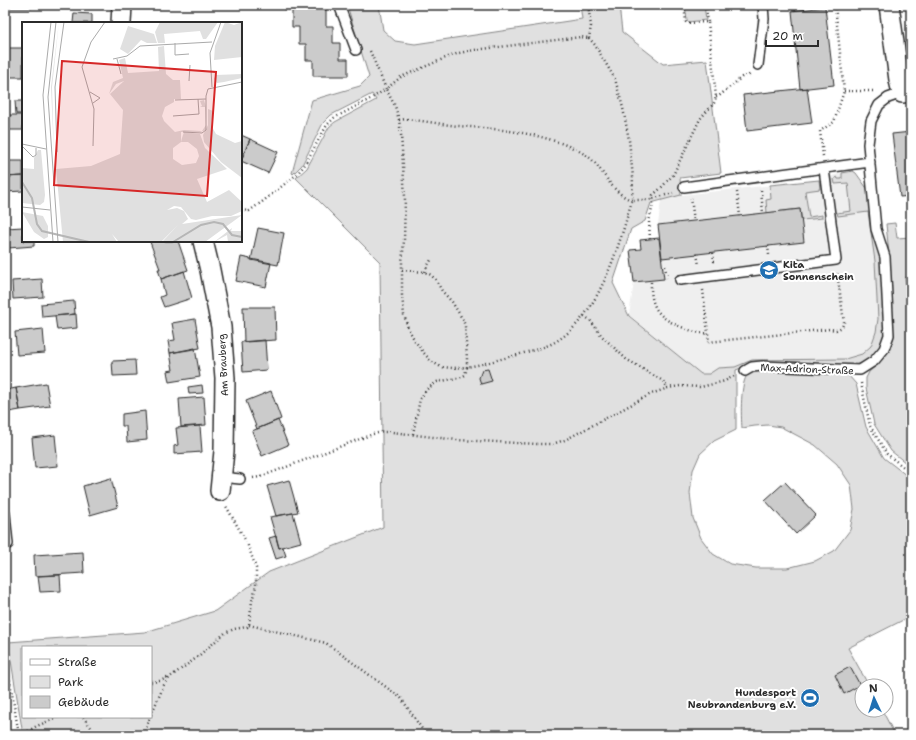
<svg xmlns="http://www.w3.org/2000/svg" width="916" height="740" font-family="'Shantell Sans',sans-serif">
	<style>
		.built { fill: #efefef }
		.green { fill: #e0e0e0; stroke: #868686; fill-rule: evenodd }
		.building { fill: #cbcbcb; stroke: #2b2b2b }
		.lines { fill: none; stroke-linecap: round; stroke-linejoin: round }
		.lane-casing { stroke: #2b2b2b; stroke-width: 12 }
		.street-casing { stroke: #2b2b2b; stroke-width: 22 }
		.path { stroke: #2b2b2b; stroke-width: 2.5; stroke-dasharray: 1 3; stroke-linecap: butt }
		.lane { stroke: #fff; stroke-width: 9 }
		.street { stroke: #fff; stroke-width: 19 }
		.labels { text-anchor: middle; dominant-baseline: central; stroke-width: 4; stroke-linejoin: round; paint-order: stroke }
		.poi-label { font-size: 10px; font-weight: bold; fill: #2b2b2b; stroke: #fff; text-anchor: start }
		.street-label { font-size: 10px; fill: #2b2b2b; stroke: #fff }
		.inset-river { fill: none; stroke: #b6b6b6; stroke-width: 2 }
		.inset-road { fill: none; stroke: #aaa; stroke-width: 1 }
		.view { fill: #d62828; fill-opacity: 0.15; stroke: #d62828; stroke-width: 2 }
		.inset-edge { fill: none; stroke: #2b2b2b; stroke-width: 2 }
	</style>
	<rect width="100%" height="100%" fill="#fff"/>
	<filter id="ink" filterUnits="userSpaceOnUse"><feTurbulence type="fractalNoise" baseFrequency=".025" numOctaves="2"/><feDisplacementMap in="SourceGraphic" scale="8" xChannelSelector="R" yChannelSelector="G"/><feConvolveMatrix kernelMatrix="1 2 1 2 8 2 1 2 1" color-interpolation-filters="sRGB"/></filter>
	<g filter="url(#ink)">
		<path class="built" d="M853,171L867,204L875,261L878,319L876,332L871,346L862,354L845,359L752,360L735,367L718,368L709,374H701L629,315L634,282L664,279L658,225L661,200L681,195L819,180L842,173Z"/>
		<path class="green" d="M347,5H379L383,30L395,41L415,44L582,19L580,5H619L622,32L663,64L707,60L721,173L680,178L681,195L651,203L645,221L631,229L613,283L629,316L701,374H709L718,368L735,367L752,360L845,359L862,354L871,346L876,332L878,319L875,261L868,212L838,216L837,213L851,211L848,183L835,184L834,179L837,177L838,179H842V173L853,171L856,173L871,194L880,253L885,320L884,334L880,347L871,358L859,364L847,366L751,364L736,370V430L714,441L700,454L693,470L690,493L693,518L701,538L713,554L730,564L756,568H787L815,561L834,551L850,530L854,509L851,485L837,464L815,445L781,427L768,425L755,426L742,428C741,416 740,382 748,374C752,370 758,370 763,369L848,375L856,384L866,427L884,458L911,479V616L848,648L869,686H862V710H882L895,735H23L8,642L145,632L215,611L269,572L383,527L380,262L296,178L307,168L329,127L335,122L376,100L372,94L331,115L323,123L302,165L293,174L292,173L312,100L360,86L369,77ZM23,647H151V717H23Z
			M685,5H704L706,20L688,22L687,20Z
			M819,180L820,189L805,191L809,217L822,215V218L802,220L800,209L767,213L766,200L771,199L770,185Z
			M895,223L897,238L911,237V277L905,278L909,315L911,317V467L891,451L874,424L866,388V378L869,372L878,364L887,352L892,337L893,321L889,254L886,224Z"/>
		<path class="building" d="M5,5H32V8H5Z
			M285,5H318V9H326V26H333V43H340V59H348V76H313V60H306V44H299V27H292V10H285Z
			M825,7L834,85L800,89L792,11Z
			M74,13L92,14V23H73Z
			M5,48H23V77H5Z
			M807,88L812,123L747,131L743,95Z
			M15,101H23V114H16Z
			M5,115H23V130H5Z
			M911,132V196L900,197L892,134Z
			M241,135L250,139L241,160Z
			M250,139L278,152L268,173L241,161Z
			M5,161H23V176L5,177Z
			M23,176V191L5,192V177Z
			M800,209L804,242L662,258L658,225Z
			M23,227V241H34V246L8,248L6,228Z
			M258,228L284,233L278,265L251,260Z
			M659,238L664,279L634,282L630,250L641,249L640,240Z
			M152,241H178L188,270L161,279L158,269H160L150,242Z
			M241,257L271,263L266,287L236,281Z
			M184,271L192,298L164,307L160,297L165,295L161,279Z
			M42,279L43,297L13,299L12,281Z
			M74,301L75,314L42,317L41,304Z
			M243,307H275L276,340L244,342Z
			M76,314L77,328L57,330L55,316Z
			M195,319L200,348L170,353L168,341L175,340L172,323Z
			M43,329L45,353L17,355L15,332Z
			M265,340L267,370L243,372L241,342Z
			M195,348L200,377L169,382L167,371L173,370L170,353Z
			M135,360L136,375L113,376L112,361Z
			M488,369L492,381L481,384L479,378L482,370Z
			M46,383L50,406L20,410L16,388Z
			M202,385L203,393L189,394L188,387Z
			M16,388L20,410L9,412L6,390Z
			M271,391L281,419L257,429L246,401Z
			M204,397L206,425L181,427L179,399Z
			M145,411L147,440L127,442L126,426H122V414Z
			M278,420L288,445L262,456L252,431Z
			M200,426L202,452L174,454V446L178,445L176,428Z
			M55,435L58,466L35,468L32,438Z
			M111,478L118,507L90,515L83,486Z
			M289,480L298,512L276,516L267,486Z
			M785,482L816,515L796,534L765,500Z
			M293,513L301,542L279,548L270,517Z
			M276,536L279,548L283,547L286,556L276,559L269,538Z
			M83,552L84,573L35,576L34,555Z
			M60,575L61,591L40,592L38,576Z
			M850,667L860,685L844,694L835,675Z"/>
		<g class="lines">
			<g class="lane-casing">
				<path id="lane" d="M339,5L356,50
					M758,65L764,19L763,5
					M684,187L870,162
					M680,280L836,260L824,169
					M745,371L752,367L762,366L860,370L874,361L884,349L889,335L885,257L876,229L868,144L871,121L879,105L888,98L902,93
					M221,477L240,479
					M5,514L8,544"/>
			</g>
			<g class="street-casing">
				<path id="street" d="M889,5L899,80L902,93L911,92
					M121,23L122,5
					M203,241L210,270L221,327L225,378L224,451L220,491"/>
			</g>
			<path class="path" d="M706,5L708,22
				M844,91H874
				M716,97L719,96L742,77L748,76L750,74
				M399,120L406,119C423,121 441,124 458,126C498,129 542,132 579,151C584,154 590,157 594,162C606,175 613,194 632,200L633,177L629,140L623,108L615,79L595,45L589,38L591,26L588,5
				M823,156L820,131L834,122L844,91L835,5
				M761,190L763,213
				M737,192L740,216
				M691,198L694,221
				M241,210L249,211L262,202L296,175L304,166L327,125L334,118L372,98L386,89L370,51
				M650,239L649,222L653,204V195L660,189L673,175L700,119L714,103L716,97L708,22L687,23L686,22L684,5
				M768,246L769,255
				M713,253L714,261H716
				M697,254L699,265
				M665,266L667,278
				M402,270L425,272L431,275L436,280L442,291L452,302L463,320L465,326L467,359V367L453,368L441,367L431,361L423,352L415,341L408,328L404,315L402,295V262L404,241L405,197L401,134L399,120L395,106L386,89L401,77L443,59L459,53L474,50L581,37L589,38
				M425,272L427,267L431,260
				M651,282C650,309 660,319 684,328C692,331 699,334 708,333
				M703,290L709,342L830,329L836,330L842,327L844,322L837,272
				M584,316L590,320L602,336L626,359L663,381L668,388
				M861,383L870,426L887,454L911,473
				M413,434L420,399L427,389L437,382L462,377L465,375L467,367C484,364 500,359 517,355C530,351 544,348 555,342C599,317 619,246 632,200H648L673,193
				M253,478L260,477L373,434L383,432H392L457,440L537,444H552L565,440L651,394L668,388L680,386L701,387L725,381L734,376
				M249,625L326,643L401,698L426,735
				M5,652L19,735
				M151,682L160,681L169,677
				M151,715L164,685L170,677L195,659L225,633L234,629L247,627L249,625L252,601L256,586V568L247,543L226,506
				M83,717L97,735
				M21,735L37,726L58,717
				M144,735L150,717"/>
			<use href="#lane" class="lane"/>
			<use href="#street" class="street"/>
		</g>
	</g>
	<defs>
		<g id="school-disc" transform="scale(1)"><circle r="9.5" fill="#1f6fb2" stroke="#fff"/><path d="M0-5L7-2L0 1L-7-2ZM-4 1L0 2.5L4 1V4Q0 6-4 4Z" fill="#fff"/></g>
		<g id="stadium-disc" transform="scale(1)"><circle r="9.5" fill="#1f6fb2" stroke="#fff"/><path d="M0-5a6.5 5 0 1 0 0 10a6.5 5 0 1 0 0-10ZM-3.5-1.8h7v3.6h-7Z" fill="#fff"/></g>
	</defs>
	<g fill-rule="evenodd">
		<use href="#school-disc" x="769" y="270"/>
		<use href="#stadium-disc" x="810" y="698"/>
	</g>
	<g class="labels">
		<g class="poi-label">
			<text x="783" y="264">Kita<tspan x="783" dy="12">Sonnenschein</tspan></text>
			<text x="796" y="692" text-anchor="end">Hundesport<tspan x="796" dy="12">Neubrandenburg e.V.</tspan></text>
		</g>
		<g class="street-label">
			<text transform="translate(223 365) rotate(-93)">Am Brauberg</text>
			<text transform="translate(807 369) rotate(2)">Max-Adrion-Straße</text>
		</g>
	</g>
	<g transform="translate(22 22)">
		<rect width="220" height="220" fill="#fff"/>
		<path d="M37,0L30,65L32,133L29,65ZM138,0H196L184,17H181L178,9L142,12L143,21H136L133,10ZM203,0L212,3L220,0V35L192,38L193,24ZM106,4L132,12L135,21H125L119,18L106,32L98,27ZM142,24L144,52L151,58H158L159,77H152V80L143,85L140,94L142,99L153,110L162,108L180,109L184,103L183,85H178L180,84L178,79L182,78L184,85V108L178,110H159V120L151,126V137L160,143L174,141L177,134L175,127L166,120H159L160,116L162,110L178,112L183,126L205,147L175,157L185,180L207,168L220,180V189L209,194H190L174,198L169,197L159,185L152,184L145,188L155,186L162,189L166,197L160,202L220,193L183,220H140L156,203L139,220H97L90,212L95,220H41L34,147L69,144L98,132L101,88L88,72L102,59L94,62L87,72L91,60L101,56L97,38L103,36L106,51L137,49L136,25ZM220,52V56L202,60L195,61L192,57L194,53ZM186,87L191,89L189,103L194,112L213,121L220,119V156L199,140L182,120L181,113L186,103ZM16,128H19L23,173L22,180L18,183L0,181V146L12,147V136ZM0,190L21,194L26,204V215L22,217L12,210ZM210,206L209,209H220V220H206L205,213L192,220Z" fill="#e0e0e0"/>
		<path class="inset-river" d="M0,160L10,176L15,202L20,209L67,220M151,220L179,203L192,200L201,202L210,213L220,215"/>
		<path class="inset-road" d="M29,0L21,73L31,220M34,0L26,75L36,220M153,21V33L167,32M91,37L105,34L118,24L190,20M95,37L99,52M167,59L168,43M190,65L188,31L199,0M68,70L78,76L71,81M153,78L184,77M151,94L177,92L176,77M161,110L180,111L184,108V74L186,67L220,60M0,122L24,127M0,124L11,135L14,133V126M71,124L72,87L60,45L69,20L83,0M35,130L33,65L42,0M0,185L28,188"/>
		<path class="view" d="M40,39L194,50L185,174L32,163Z"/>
		<rect width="220" height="220" class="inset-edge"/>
	</g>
	<rect width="916" height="740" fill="none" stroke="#fff" stroke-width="20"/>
	<rect x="10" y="10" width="896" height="720" fill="none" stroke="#2b2b2b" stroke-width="1.5" filter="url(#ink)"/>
	<rect x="22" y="646" width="130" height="72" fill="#ffffff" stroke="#aaaaaa"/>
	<rect x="30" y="659" width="20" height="6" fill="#ffffff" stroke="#aaaaaa"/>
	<text x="58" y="666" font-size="12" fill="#2b2b2b">Straße</text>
	<rect x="30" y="676" width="20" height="12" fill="#e0e0e0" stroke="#aaaaaa"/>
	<text x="58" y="686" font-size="12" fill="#2b2b2b">Park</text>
	<rect x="30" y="696" width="20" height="12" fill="#cbcbcb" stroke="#aaaaaa"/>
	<text x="58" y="706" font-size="12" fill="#2b2b2b">Gebäude</text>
	<g transform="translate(874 698) rotate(356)"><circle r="19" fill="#ffffff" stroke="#aaaaaa"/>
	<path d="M0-3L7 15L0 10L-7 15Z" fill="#1f6fb2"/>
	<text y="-6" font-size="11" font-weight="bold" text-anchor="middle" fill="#2b2b2b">N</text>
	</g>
	<path d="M766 40v6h52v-6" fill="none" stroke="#2b2b2b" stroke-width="2"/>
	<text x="772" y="40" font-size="12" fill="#2b2b2b" stroke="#ffffff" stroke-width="3" paint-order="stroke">20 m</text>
</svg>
